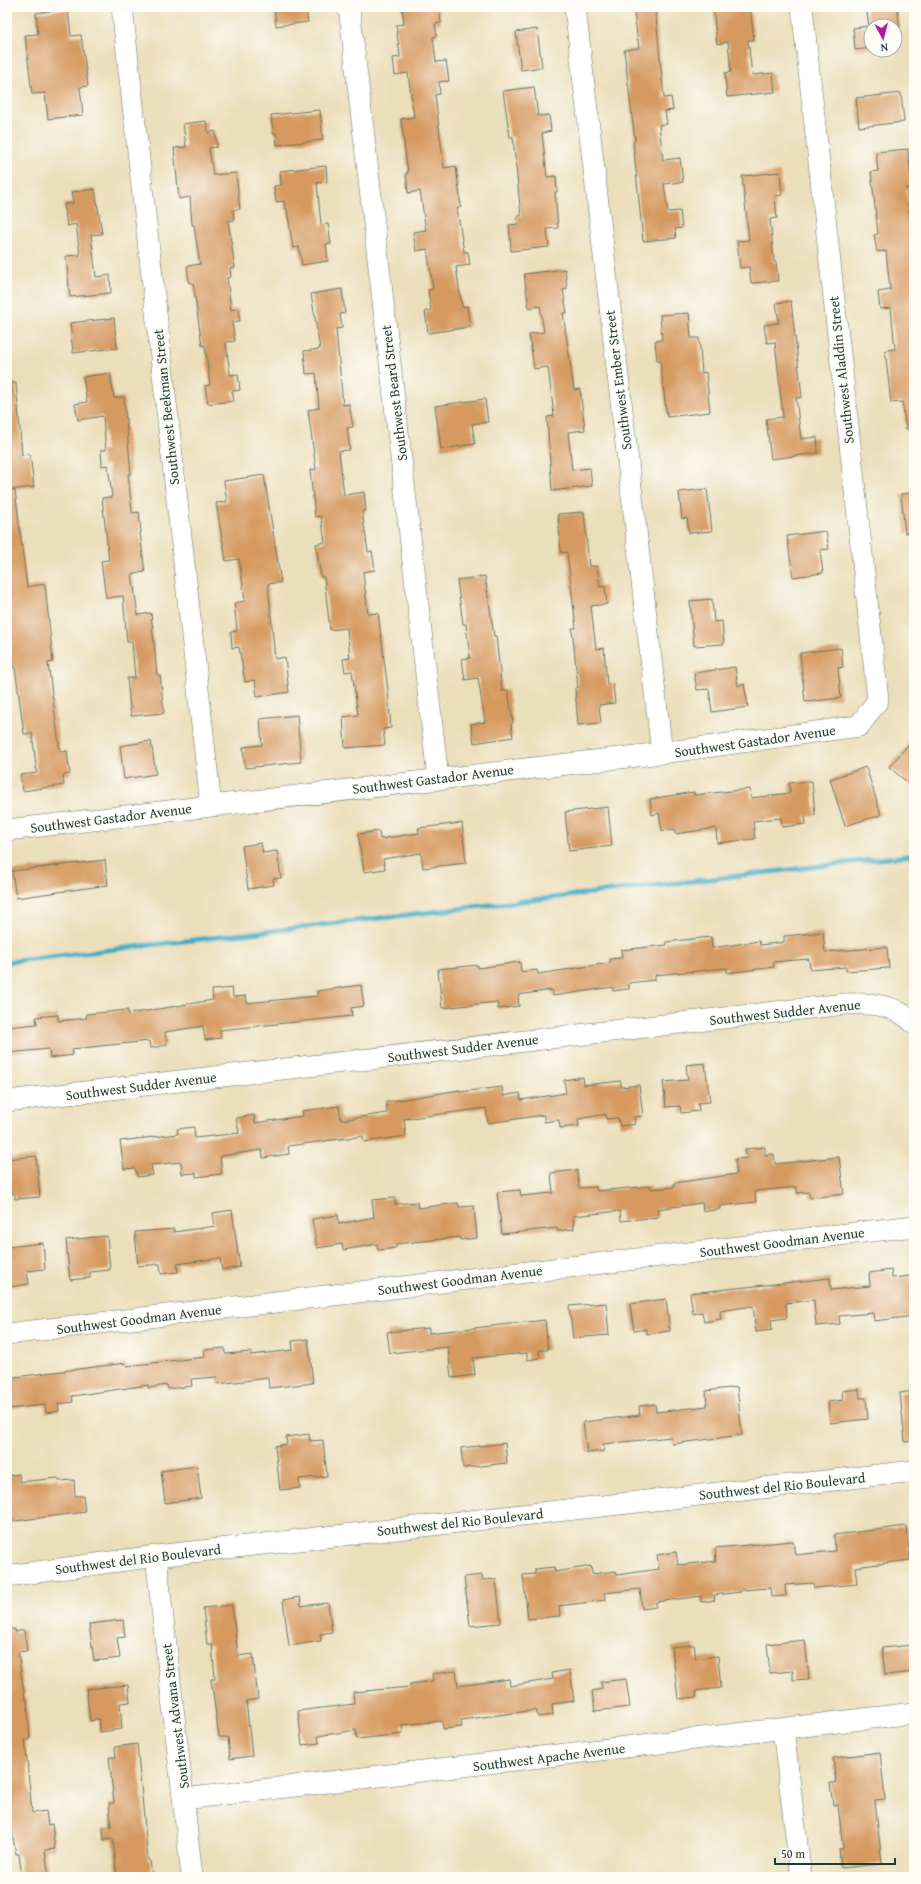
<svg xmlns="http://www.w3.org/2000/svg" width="921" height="1884" font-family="'Gentium Book Plus',serif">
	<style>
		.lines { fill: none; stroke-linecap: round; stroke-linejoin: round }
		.stream { stroke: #43abc3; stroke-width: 5 }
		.building { fill: #d69a60 }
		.minor-casing { stroke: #667563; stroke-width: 22 }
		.minor { stroke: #fff; stroke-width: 21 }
		.labels { text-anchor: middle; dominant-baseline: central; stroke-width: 3; stroke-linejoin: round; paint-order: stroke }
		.street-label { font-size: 14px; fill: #1f3d34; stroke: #fdfcf7 }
	</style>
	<rect width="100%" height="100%" fill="#fdfcf7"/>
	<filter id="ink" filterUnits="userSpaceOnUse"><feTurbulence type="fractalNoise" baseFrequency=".025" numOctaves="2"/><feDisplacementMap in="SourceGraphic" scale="8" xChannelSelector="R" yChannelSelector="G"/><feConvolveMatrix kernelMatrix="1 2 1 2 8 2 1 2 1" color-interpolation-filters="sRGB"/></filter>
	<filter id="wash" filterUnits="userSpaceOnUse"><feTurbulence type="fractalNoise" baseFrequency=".012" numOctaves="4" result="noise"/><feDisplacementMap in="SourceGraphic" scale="16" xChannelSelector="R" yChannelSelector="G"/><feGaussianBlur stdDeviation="0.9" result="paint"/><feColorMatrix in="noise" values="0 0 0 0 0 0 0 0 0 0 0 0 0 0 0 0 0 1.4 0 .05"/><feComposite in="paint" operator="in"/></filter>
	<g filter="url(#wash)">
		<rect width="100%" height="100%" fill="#ebdeba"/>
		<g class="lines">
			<path class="stream" d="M7,962L914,855"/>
		</g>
		<g id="blocks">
			<path class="building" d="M274,7H306L308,22L276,26Z
				M402,7H439L441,23L435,24L437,36L433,37L436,62L446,61L449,81L439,82L440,94L435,95L444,168L456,166L461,207L457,208L464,252H468L470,265L456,267L462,307L467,306L470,327L428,333L425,311H431L428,290L433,289L427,249L416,251L413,232L426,230L420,191L408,193L406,173H408L401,119L414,117L408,73L395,75L393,58L400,57L396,25L404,24Z
				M633,7H655L664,98L671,97L673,110L665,111L667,124L659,125L663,160L680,158L683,182L664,184L668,212L680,211L682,228L675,229L676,238L643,241L633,142L635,141L624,50L639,48Z
				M713,7H750L754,40H748L752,75L773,73L775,92L727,97L725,73L731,72L728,42L717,44Z
				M866,7H897L900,27L871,26V48L855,50L853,28L869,26Z
				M68,9L71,36L81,35L88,86L80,87L83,115L48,119L45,93L32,94L25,35L38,34L36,13Z
				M537,29L542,67L521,70L516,32Z
				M534,87L538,116L549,115L551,131L542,133L547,177L556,176L557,192H555L558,228L547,229L549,247L511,251L509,225L518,224L517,216H521L513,137H510L503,91Z
				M901,93L904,122L859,127L856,98Z
				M320,110L323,140L277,145L276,133H273L271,115Z
				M206,121L208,133L215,131L217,147L209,148L213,175L236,173L240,209L233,210L234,220L228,221L235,268H230L231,277L227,278L231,310L239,309L240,321L232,322L235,341L226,342L230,375L238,374L240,390L232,391L234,401L208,404L205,386L210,385L205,345L202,346L193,283H189L187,266L200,264L194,225H192L190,197L179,199L174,148L186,147L183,124Z
				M908,149L912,188H906L911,225L914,224V429H906L902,402L891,403L885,350L895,349L891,308L880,309L878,292L890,290L886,251L877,252L874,235L878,234L871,172L878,171L876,152Z
				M326,166L327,182L317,183L321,225L328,224L331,244H326L328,261L302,265L299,247L293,248L287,209H285L284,201L276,202L274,186L281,185L280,171Z
				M780,172L782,195L775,196L777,218L770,219L774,262H776L778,281L751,283L749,267L740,268L737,241L749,240L742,176Z
				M95,189L102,234L91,235L96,277L110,275L111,293L70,297L66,256L80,255L76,224L67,226L64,204L73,203L71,192Z
				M565,269L567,289L563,290L567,313H563L574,390L580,389L585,430L568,432L572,470L590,468L592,486L552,491L547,417L554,416L548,367L534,369L529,334L544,332L540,306L529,308L524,274Z
				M342,289L345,313L340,314L342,328L336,329L343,405L349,404L353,427L347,428L350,450L339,451L344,495L364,492L366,511H362L368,552L372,551L375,570L363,572L368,614L378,613L388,690L391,728L383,729L385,745L345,748L343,717L358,715L352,671L345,672L343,659L350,658L347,628L330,630L324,577H321L316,544L325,542L321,516L315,517L310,470L316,469L308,410L319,408L316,373L306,374L304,351L320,349L311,294Z
				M791,301L802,397L796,398L801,439L817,437L818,453L771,459L766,419L783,417L775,342L767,343L764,325L779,323L776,303Z
				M689,313L691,338H699L702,373L706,372L710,412L667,417L660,361H657L655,341L662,340L660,315Z
				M114,318L117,348L73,353L70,323Z
				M110,373L114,398L124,397L131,474H128L132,513L139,512L141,533H140L145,572L132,574L138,615L151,613L157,675H160L164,713L131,716L127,678H135L132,642H127L123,596L106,598L101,561L109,560L102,498L112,497L108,465L102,466L101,450H106L103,416L78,420L75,404L87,402L83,377Z
				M7,383H16L22,455L30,454L34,487L7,490Z
				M485,399L488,422L472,424L475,444L441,449L435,406Z
				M264,475L281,582L268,584L275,659L285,657L289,692L257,697L255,680L245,682L239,647L232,648L231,632L237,631L234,603L245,601L239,559L226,561L216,503L227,502L224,481Z
				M707,489L712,531L689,533L687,518L682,519L679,492Z
				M7,490H15L27,587L45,584L53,662L48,663L60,752L67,751L70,774L63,775L64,785L23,791L20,775L37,773L32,733L24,734L15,667L7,668Z
				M914,493V533H905L901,494Z
				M584,512L589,566H597L600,587L605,586L607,604L591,606L596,649L604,648L607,685L613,684L615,703L599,705L601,723L578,725L575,688H578L572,628H576L567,552L561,553L558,514Z
				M826,531L829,549L820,550L823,573L793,577L787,536Z
				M485,576L494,636H496L502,691L508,690L513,723L511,724L513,737L474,743L471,724L485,722L478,678L465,680L462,659L470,658L466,624H463L457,580Z
				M712,599L714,622L722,621L724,644L694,646L690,601Z
				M841,648L843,667L838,668L841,698L805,702L800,653Z
				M735,667L738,686L744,684L748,707L712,712L709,689L697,690L694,673Z
				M297,715L301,762L245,768L243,747L262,745L260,719Z
				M914,738V788L889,767Z
				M151,741L156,774L124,779L120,746Z
				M866,767L881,815L845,826L830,779Z
				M812,781L815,815L805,816L806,824L782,827L781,818L753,821L755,839L717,843L716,828L675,834V829L662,831L659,813L652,815L650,799L694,792V795L750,789L751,798L790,793L789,783Z
				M608,807L612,846L569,851L565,812Z
				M462,823L466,863L423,868L421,853L383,859L385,869L364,872L358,834L379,831L380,839L419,833L418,828Z
				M261,843L263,853L277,851L281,878L273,879L274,885L248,889L242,846Z
				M105,860L108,885L16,898L12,871Z
				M823,932L825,952L887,947L889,968L846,971V967L810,970L809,959L773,962L774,967L727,973V968L655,975V980L629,983V989L613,991V987L553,996L552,990L518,995L519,1006L498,1009L497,1002L442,1008L438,969L478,965V968L520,962L521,972L537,970L538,974L610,963V959L622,958L621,950L667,945L666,942L711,937L712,948L759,941L760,945L784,942V936Z
				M361,985L364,1006L351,1008L352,1016L220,1030L221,1038L205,1040L203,1026L165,1032L167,1045L150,1048L149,1041L72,1049L73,1055L50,1058L49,1049L7,1053V1027L37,1024L36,1017L58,1015V1021L87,1018L86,1014L128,1010V1014L213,1000L212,990L232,988L233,997L246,996L247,1003L318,996L317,991Z
				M705,1063L710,1102L698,1103L699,1111L681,1113L680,1106L666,1107L663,1082L688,1080L686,1065Z
				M583,1077L584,1085L621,1081V1087L639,1085L643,1116L634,1117L635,1124L620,1126L618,1118L606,1119V1114L578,1119L579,1126L560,1128L559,1120L544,1122V1115L488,1123L486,1108L404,1119L406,1136L364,1142L363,1136L288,1146L289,1154L263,1158L262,1150L220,1156L222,1174L196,1177V1173L182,1174L181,1162L151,1165L153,1175L137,1177L135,1168L124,1169L120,1141L178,1134L177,1129L194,1127L195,1138L239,1133L236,1118L254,1115L255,1123L303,1116L302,1111L339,1106L341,1120L387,1113L386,1102L460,1090V1092L502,1087L503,1096L520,1093L521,1100L566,1093L564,1080Z
				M765,1147V1155L774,1154L775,1164L839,1157L844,1194L810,1198L809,1192L797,1193V1187L755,1191L756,1202L720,1206V1209L703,1212L702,1203L657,1209L658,1217L621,1221L620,1211L573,1216L574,1229L557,1231V1228L502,1234L497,1192L520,1190L521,1196L553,1193L551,1173L577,1170L579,1188L596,1187L597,1191L651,1186V1189L674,1187V1183L737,1174L735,1159L747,1158L745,1149Z
				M36,1156L40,1197L15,1199V1193L7,1194V1159Z
				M395,1198V1204L417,1202L418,1208L458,1203L459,1207L474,1206L477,1238L460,1240V1237L396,1244V1248L378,1250L377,1244L343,1250L342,1244L317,1248L312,1219L338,1215L339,1224L374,1217L372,1200Z
				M232,1210L240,1267L222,1270L220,1258L177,1264L178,1272L161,1274L160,1264L138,1266L135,1232L174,1229V1232L215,1226L213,1213Z
				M107,1236L110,1270L90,1272V1278L70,1280L66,1240Z
				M43,1243L45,1269L27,1271L29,1284L9,1287L7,1247Z
				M891,1270L892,1278L911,1276L914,1316L874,1321L873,1313L839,1316L840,1324L816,1326L814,1300L786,1303L787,1318L771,1320L772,1330L756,1332L753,1306L720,1311L721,1319L704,1322L702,1312L693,1314L690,1293L830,1278L831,1290L870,1286L869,1273Z
				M666,1299L670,1331L647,1334L646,1329L634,1331L630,1304Z
				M606,1303L609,1335L573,1338L569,1306Z
				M545,1320L548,1350H539L540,1358L527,1360V1353L473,1358L475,1375L451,1378L448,1347L390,1353L387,1332L429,1328V1333Z
				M308,1339L313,1383L269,1388L268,1378L218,1384L217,1377L191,1379L192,1386L168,1389L167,1385L148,1388V1385L72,1396L73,1402L58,1404L59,1411L46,1413L45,1405L7,1409V1378L126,1363L127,1366L205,1357L204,1350L225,1348V1354L251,1352V1355L293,1350L292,1341Z
				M737,1387L742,1435L672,1444L671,1437L603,1444L604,1451L587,1453L583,1422L640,1415L639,1406L655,1404L656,1412L707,1406L706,1391Z
				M859,1389L860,1398H866L868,1419L830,1423L828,1402L843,1400L842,1391Z
				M914,1391V1441L905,1442L900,1393Z
				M309,1434L310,1441L323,1440L327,1476L299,1479L300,1488L280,1490L275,1446L287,1444L286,1437Z
				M505,1443L507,1463L463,1468L461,1448Z
				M197,1466L201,1498L165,1503L161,1471Z
				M19,1474L20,1482L58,1478L59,1481L74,1480L75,1496H83L85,1512L7,1522V1476Z
				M906,1526L910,1560L855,1567L857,1584L814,1588L813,1583L785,1585L786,1596L772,1597L771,1588L741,1590V1592L714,1595L715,1600L701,1602V1596L656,1602V1607L642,1609L640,1589L604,1593L606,1600L559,1606L560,1616L528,1619L523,1575L535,1574V1569L554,1567L555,1572L591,1566L592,1574L616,1571L617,1575L659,1569L657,1555L676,1552L678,1565L716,1561L715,1548L793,1541L795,1555L835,1551L834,1535Z
				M482,1575L483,1580L496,1579L501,1623L470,1626L464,1577Z
				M300,1597L301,1606L328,1603L332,1632L320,1634L321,1641L289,1646L283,1600Z
				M232,1605L238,1656L253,1654L258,1699L246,1701L252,1756L230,1759L228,1737H219L211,1679H215L212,1644H207L203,1608Z
				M123,1620L125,1637L117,1638L120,1658L94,1661L89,1624Z
				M7,1629H15V1632L24,1630L27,1651L18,1652L25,1699H27L30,1740H25L32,1813L46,1811L48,1825L52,1824L55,1849L45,1850L49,1877H22L19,1854H16L12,1832H7Z
				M805,1640L809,1679L793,1680V1671L770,1673L767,1644Z
				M694,1645L696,1659L718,1656L721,1688L696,1691L697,1697L678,1699L672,1647Z
				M914,1645V1672L885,1675L882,1648Z
				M570,1670L574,1701L552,1704L553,1715L538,1717L536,1710L461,1720L462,1727L443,1729L442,1721L402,1725L403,1734L357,1739L356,1730L318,1736L319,1743L302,1745L298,1711L354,1704L353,1692L410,1687V1684L433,1681L432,1674L456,1671L458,1686L509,1679L510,1686L553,1679L552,1673Z
				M626,1679L630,1707L595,1711L592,1691L602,1689L601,1682Z
				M128,1685L130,1702L120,1703L122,1729L100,1732L99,1719L90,1721L86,1689Z
				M137,1744L148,1860H150L152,1877H117L113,1839L104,1840L103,1828L111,1827L109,1803H114L109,1757H116L115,1747Z
				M880,1752L885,1799L875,1800L882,1864L841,1868L839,1849H843L838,1804L833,1805L830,1783H836L833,1758Z"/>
		</g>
	</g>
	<g filter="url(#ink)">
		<use href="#blocks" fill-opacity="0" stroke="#667563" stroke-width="1"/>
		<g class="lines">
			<g class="minor-casing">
				<path id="minor" d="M122,7L211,806
					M349,7L438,778
					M575,7L662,753
					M7,830L662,753L859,726L878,700L802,7
					M7,1101L845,1004C872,1003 894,1004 914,1023
					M7,1334L914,1226
					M156,1556L192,1877
					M7,1576L156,1556L914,1471
					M783,1729L801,1877
					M184,1799L914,1713"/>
			</g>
			<use href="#minor" class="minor"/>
		</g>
	</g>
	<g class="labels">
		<g class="street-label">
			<text transform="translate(841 370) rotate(-96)">Southwest Aladdin Street</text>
			<text transform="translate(618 380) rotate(-97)">Southwest Ember Street</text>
			<text transform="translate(394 393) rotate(-97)">Southwest Beard Street</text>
			<text transform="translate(166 407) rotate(-96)">Southwest Beekman Street</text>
			<text transform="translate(755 741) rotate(-8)">Southwest Gastador Avenue</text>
			<text transform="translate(433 779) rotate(-7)">Southwest Gastador Avenue</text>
			<text transform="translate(111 818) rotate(-7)">Southwest Gastador Avenue</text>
			<text transform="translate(785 1012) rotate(-6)">Southwest Sudder Avenue</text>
			<text transform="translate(463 1048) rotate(-7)">Southwest Sudder Avenue</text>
			<text transform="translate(141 1086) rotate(-7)">Southwest Sudder Avenue</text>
			<text transform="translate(782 1242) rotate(-7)">Southwest Goodman Avenue</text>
			<text transform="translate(460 1280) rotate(-7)">Southwest Goodman Avenue</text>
			<text transform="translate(139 1319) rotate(-7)">Southwest Goodman Avenue</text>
			<text transform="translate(782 1486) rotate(-6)">Southwest del Rio Boulevard</text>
			<text transform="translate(460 1522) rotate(-6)">Southwest del Rio Boulevard</text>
			<text transform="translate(138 1559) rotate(-7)">Southwest del Rio Boulevard</text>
			<text transform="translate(175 1716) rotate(-97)">Southwest Advana Street</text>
			<text transform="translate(549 1757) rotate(-7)">Southwest Apache Avenue</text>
		</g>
	</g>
	<rect width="921" height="1884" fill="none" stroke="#fdfcf7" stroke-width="24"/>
	<g transform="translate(883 38) rotate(173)"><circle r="19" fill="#fdfcf7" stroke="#a4b0a9"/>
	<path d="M0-3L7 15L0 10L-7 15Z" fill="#b5179e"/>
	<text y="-6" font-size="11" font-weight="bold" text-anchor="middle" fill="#1f3d34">N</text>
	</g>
	<path d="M775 1858v6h120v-6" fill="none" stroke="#1f3d34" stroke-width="2"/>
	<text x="781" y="1858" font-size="12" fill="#1f3d34" stroke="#fdfcf7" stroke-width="3" paint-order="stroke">50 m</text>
</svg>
